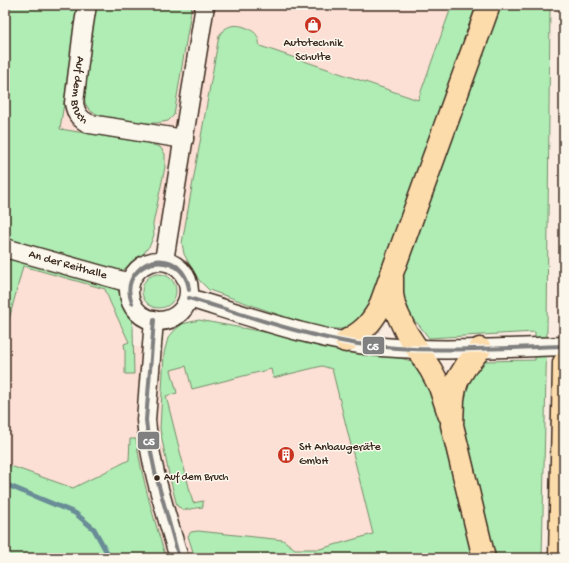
<svg xmlns="http://www.w3.org/2000/svg" width="569" height="563" font-family="'Gochi Hand',sans-serif">
	<style>
		.built { fill: #fcdfd5 }
		.green { fill: #afedb4; stroke: #758c69 }
		.lines { fill: none; stroke-linecap: round; stroke-linejoin: round }
		.stream { stroke: #698c97; stroke-width: 5 }
		.street-casing { stroke: #3b2a1e; stroke-width: 21 }
		.highway-casing { stroke: #3b2a1e; stroke-width: 25 }
		.street { stroke: #fbf7ec; stroke-width: 18 }
		.highway { stroke: #fddcac; stroke-width: 22 }
		.bus-1-casing { stroke: #fbf7ec; stroke-width: 7 }
		.bus-1 { stroke: #808080; stroke-width: 4 }
		.bus-dot { fill: #3b2a1e; stroke: #fbf7ec; stroke-width: 1.5 }
		.labels { text-anchor: middle; dominant-baseline: central; stroke-width: 3; stroke-linejoin: round; paint-order: stroke }
		.bus-label { font-size: 11px; fill: #3b2a1e; stroke: #fbf7ec; text-anchor: start }
		.poi-label { font-size: 12px; fill: #3b2a1e; stroke: #fbf7ec }
		.street-label { font-size: 12px; fill: #3b2a1e; stroke: #fbf7ec }
		.line-badge { stroke: #fbf7ec; stroke-width: 1.5 }
		.badge-label { font-size: 11px; text-anchor: middle; font-weight: bold; fill: #fff }
	</style>
	<rect width="100%" height="100%" fill="#fbece2"/>
	<filter id="ink" filterUnits="userSpaceOnUse"><feTurbulence type="fractalNoise" baseFrequency=".025" numOctaves="2"/><feDisplacementMap in="SourceGraphic" scale="8" xChannelSelector="R" yChannelSelector="G"/><feConvolveMatrix kernelMatrix="1 2 1 2 8 2 1 2 1" color-interpolation-filters="sRGB"/></filter>
	<g filter="url(#ink)">
		<path class="built" d="M5,5H452L418,100L193,235L184,230L153,224L94,264Z
			M7,261L105,289L110,302L130,344L134,346L164,353L168,338L175,330L182,324L199,320L280,335L338,350L400,358L473,558H5V269Z"/>
		<path class="green" d="M5,5H79L60,129L147,143L160,147L165,154V167L153,224L154,235L150,245L144,253L122,271L115,272L5,243Z
			M96,5H192L174,115L168,121L157,123H146L102,116L92,112L88,108L85,103L84,94V82Z
			M452,5H476L368,315L348,329H336L320,328L271,312L209,290L199,280L191,267L184,254L182,243L219,36C225,25 236,23 247,28C250,30 256,32 257,36C259,38 259,43 260,46L418,100Z
			M497,5H550L547,331L542,558H492L460,424L464,383L484,361L535,360V332L429,338L419,325L406,313L401,294L402,272Z
			M5,253L114,283L119,292L121,302L124,310L128,317L132,321L133,327L134,374H125V350L124,344L129,342L110,302L105,289L23,266L5,335Z
			M142 291a17 17 0 1 1 34 0a17 17 0 1 1-34 0Z
			M199,320L280,335L338,350L400,358L415,362L436,399L473,558H195L188,536L191,532L198,531L283,540L295,549H320L373,534L332,369L322,366L273,378L271,369L192,389L186,366L171,370L177,393L166,396L193,503L203,501V507L184,510L177,506L168,470L160,429L164,353L168,338L175,330L182,324Z
			M130,439H136C142,480 154,519 166,558H5V464L73,488L129,460Z"/>
		<g class="lines">
			<path class="stream" d="M5,484L75,513L94,529L110,558"/>
			<g class="street-casing">
				<g id="street">
					<path id="s1" d="M87,5L83,30L74,103C76,114 80,120 90,124L184,139"/>
					<path id="s2" d="M5,248L130,283"/>
					<circle cx="159" cy="291" r="30"/>
					<path d="M164,261L205,5"/>
					<path d="M189,298C251,317 318,341 382,347C442,352 504,348 564,346"/>
					<path d="M154,320L146,420C150,467 166,513 179,558"/>
				</g>
			</g>
			<g class="highway-casing">
				<path id="highway" d="M392,278V294L394,305L398,315L406,332L431,370L440,387L449,414
					M346,341C362,332 369,326 379,309L489,5
					M480,349L466,366L458,379L455,388L453,399L452,425L484,558
					M560,558L564,363"/>
			</g>
			<use href="#street" class="street"/>
			<use href="#highway" class="highway"/>
			<g class="bus-1-casing">
				<path id="bus-1" d="M135,274C150,255 175,256 186,278C188,282 189,286 189,290
					M135,274C138,271 141,268 145,266C160,258 181,264 187,281C188,284 189,287 189,290
					M189,298C245,315 301,335 358,344C426,354 496,348 564,346
					M132,303C128,293 128,283 135,274
					M154,320L146,420L148,438L155,472L179,558"/>
			</g>
			<use href="#bus-1" class="bus-1"/>
		</g>
	</g>
	<defs>
		<g id="shop-disc" transform="scale(0.9)"><circle r="9.5" fill="#c8321e" stroke="#fbf7ec"/><path d="M-5-2.5h2.3a2.7 3.5 0 0 1 5.4 0H5L5.5 6h-11ZM-1.5-2.5h3a1.5 2.3 0 0 0-3 0Z" fill="#fff"/></g>
		<g id="building-disc" transform="scale(0.9)"><circle r="9.5" fill="#c8321e" stroke="#fbf7ec"/><path d="M-4-6H4V6H1V3H-1V6H-4ZM-2.5-4.3h1.7v1.8h-1.7ZM.8-4.3h1.7v1.8H.8ZM-2.5-1h1.7V.8h-1.7ZM.8-1h1.7V.8H.8Z" fill="#fff"/></g>
	</defs>
	<g fill-rule="evenodd">
		<use href="#shop-disc" x="313" y="25"/>
		<use href="#building-disc" x="286" y="455"/>
	</g>
	<circle class="bus-dot" cx="157" cy="478" r="3.5"/>
	<g class="labels">
		<g class="bus-label">
			<text x="164" y="478">Auf dem Bruch</text>
		</g>
		<g class="poi-label">
			<text x="313" y="44">Autotechnik<tspan x="313" dy="14">Schulte</tspan></text>
			<text x="299" y="448" text-anchor="start">SH Anbaugeräte<tspan x="299" dy="14">GmbH</tspan></text>
		</g>
		<g class="street-label">
			<text stroke="none"><textPath href="#s1" startOffset="87">Auf dem Bruch</textPath></text>
			<text stroke="none"><textPath href="#s2" startOffset="65">An der Reithalle</textPath></text>
		</g>
	</g>
	<g class="line-badge">
		<rect x="362" y="336" width="23" height="19" rx="4" fill="#808080"/>
		<rect x="137" y="431" width="23" height="19" rx="4" fill="#808080"/>
	</g>
	<g class="badge-label">
		<text x="373" y="350">C5</text>
		<text x="149" y="445">C5</text>
	</g>
	<rect width="569" height="563" fill="none" stroke="#fbf7ec" stroke-width="20"/>
	<rect x="10" y="10" width="549" height="543" fill="none" stroke="#3b2a1e" stroke-width="1.5" filter="url(#ink)"/>
</svg>
